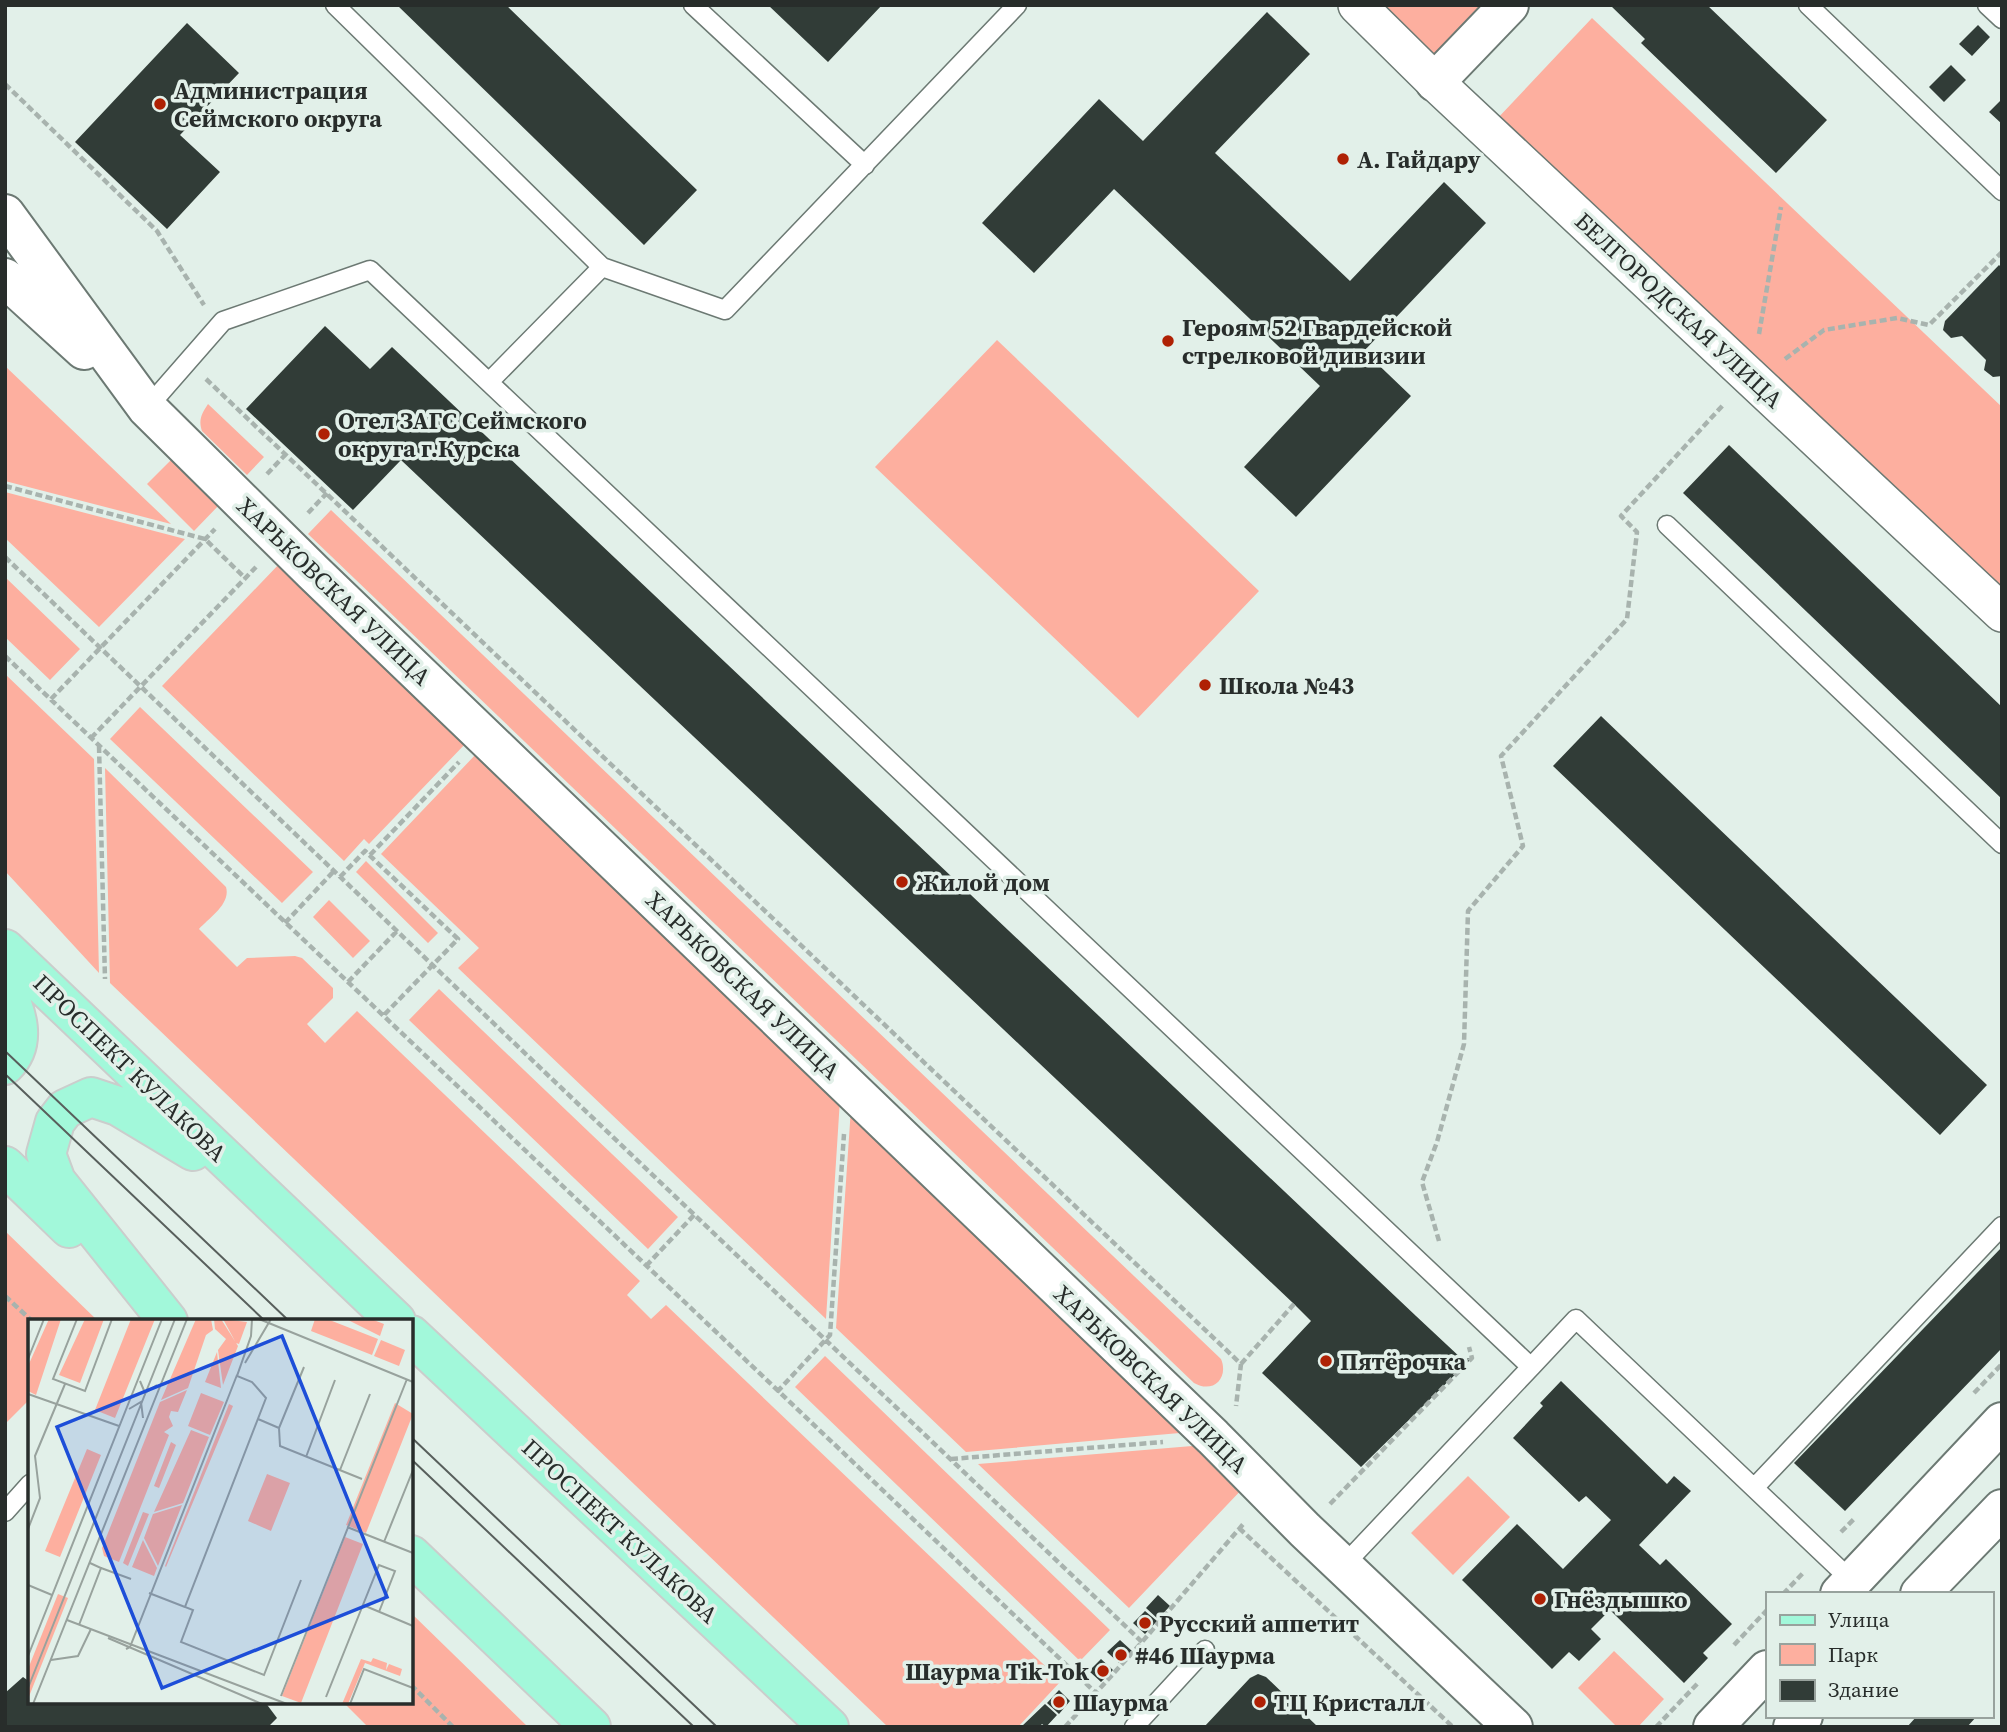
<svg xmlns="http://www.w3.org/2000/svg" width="2007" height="1732" font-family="'Source Serif 4',serif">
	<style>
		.green { fill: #fdaf9f }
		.building { fill: #313c37 }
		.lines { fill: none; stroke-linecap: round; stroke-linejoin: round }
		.lane-casing { stroke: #6c7973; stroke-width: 21 }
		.street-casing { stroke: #6c7973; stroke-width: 40 }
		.secondary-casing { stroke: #6c7973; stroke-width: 42 }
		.primary-casing { stroke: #cbcdcc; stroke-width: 42 }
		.path { stroke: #a8b3ae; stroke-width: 4.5; stroke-dasharray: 7 3.5; stroke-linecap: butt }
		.lane { stroke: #fff; stroke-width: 18 }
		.street { stroke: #fff; stroke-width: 37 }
		.secondary { stroke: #fff; stroke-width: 38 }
		.primary { stroke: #a2f8da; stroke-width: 38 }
		.tram { stroke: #585f5c; stroke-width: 2 }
		.poi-dot { fill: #af2104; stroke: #e2f0e9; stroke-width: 2.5 }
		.labels { text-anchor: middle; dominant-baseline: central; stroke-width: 7; stroke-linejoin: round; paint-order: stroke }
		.poi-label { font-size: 24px; font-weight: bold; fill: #282d2b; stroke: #e2f0e9; text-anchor: start }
		.street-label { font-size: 24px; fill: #282d2b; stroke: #e2f0e9 }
		.inset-road { fill: none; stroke: #98a29d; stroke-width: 2 }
		.view { fill: #1d4ed8; fill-opacity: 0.15; stroke: #1d4ed8; stroke-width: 3.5 }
		.inset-edge { fill: none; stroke: #282d2b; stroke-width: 3.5 }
	</style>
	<rect width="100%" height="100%" fill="#e2f0e9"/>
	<path class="green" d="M1343,5H1494L1422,81Z
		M1592,18L2002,407V599L1496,120Z
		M997,340L1259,591L1138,718L875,467Z
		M5,366L171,524L5,481Z
		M208,404L264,457L247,475L202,431C198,420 202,413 208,404Z
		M174,457L221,503L194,531L147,484Z
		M5,492L185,539L99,627L5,538Z
		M331,510L1221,1359C1229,1378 1213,1394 1194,1383L308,534Z
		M281,562L467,742L369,844L364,839L344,861L162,686Z
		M5,577L80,649L50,680L5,637Z
		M5,674L94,759L99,973L5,871Z
		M140,707L313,872L282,903L110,739Z
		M478,752L840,1099L826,1319L458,968L479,948L381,854Z
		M105,768L226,887C231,904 209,918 199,929L237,967L247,958L295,956L302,958L333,988V998L307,1024L325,1043L357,1011L640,1281L627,1295L651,1319L666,1305L1061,1681L1018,1727H888L110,983Z
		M366,861L438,933L428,943L356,872Z
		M329,900L370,941L353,958L313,917Z
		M439,989L678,1217L648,1249L409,1020Z
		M851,1108L1191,1432L966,1452L836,1328Z
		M5,1231L98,1321H30V1399L5,1424Z
		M825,1356L1110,1630L1080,1661L795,1387Z
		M1204,1445L1246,1485L1129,1608L978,1464Z
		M1468,1476L1510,1517L1453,1575L1411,1533Z
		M411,1613L528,1727H368L343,1702H411Z
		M1614,1651L1664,1699L1638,1727H1617L1578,1688Z"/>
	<path class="building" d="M397,5H506L697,190L644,245Z
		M768,5H882L828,62Z
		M1610,5H1707L1827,120L1776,173L1641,43L1645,39Z
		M1267,12L1310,54L1215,153L1350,281L1444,182L1486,223L1364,351L1411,396L1296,517L1244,467L1320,386L1114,189L1034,273L982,223L1099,99L1143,141Z
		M187,23L239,73L180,135L220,172L167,229L75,142Z
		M1978,25L1990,37L1972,56L1959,44Z
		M1951,65L1966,80L1944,102L1929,87Z
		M2002,99V124L1989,112Z
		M1999,265L2002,268V376L1993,377L1984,370L1986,360L1962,336L1951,338L1943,330L1945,321Z
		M325,326L370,369L392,347L1416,1316L1462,1359L1472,1358L1361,1467L1262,1373L1311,1321L1294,1304L401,460L353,510L246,409Z
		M1729,445L2002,707V799L1683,493Z
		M1601,716L1987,1085L1940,1135L1553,766Z
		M2002,1247V1348L1845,1511L1794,1463Z
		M1561,1381L1667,1484L1674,1476L1691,1491L1639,1545L1660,1565L1666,1559L1732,1624L1703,1653L1708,1658L1684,1683L1610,1610L1591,1629L1601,1639L1579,1661L1569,1652L1552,1669L1462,1580L1517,1524L1563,1569L1611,1520L1586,1496L1579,1502L1513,1438L1543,1406L1540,1403Z
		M1158,1595L1170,1606L1158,1619L1146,1608Z
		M1145,1611L1157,1621L1145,1634L1133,1623Z
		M1120,1640L1132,1651L1119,1663L1107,1652Z
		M1101,1659L1113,1670L1101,1682L1089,1671Z
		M1258,1674L1266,1677L1318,1727H1204L1250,1678Z
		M23,1677L30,1682V1702H265L277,1718L268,1727H5V1693Z
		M1059,1690L1070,1701L1059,1714L1047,1703Z
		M1045,1704L1057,1715L1046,1727L1042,1724L1039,1727H1021Z
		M1917,1716H1977L1967,1727H1907Z"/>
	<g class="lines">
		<g class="lane-casing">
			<path id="lane" d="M335,5L602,267
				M693,5L865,165
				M1808,5L2002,191
				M1987,5L2002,19
				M489,382L602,267L725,310L1017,5
				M147,408L223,321L370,270L1531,1367L1576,1319L1754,1488L2002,1226
				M1667,525L2002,844
				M1754,1488L1852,1581
				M5,1512L30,1484
				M1343,1566L1531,1367
				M1134,1727L1205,1650"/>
		</g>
		<g class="street-casing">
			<path id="street" d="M1357,5L1435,82L2002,613"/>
		</g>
		<g class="secondary-casing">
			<path id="secondary" d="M1435,82L1509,5
				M5,214L147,408L313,572L1213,1437L1305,1530L1513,1727
				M5,278L84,350
				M1840,1594L2002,1422
				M1920,1594L2002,1509
				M1713,1727L1767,1670
				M1793,1727L1803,1716"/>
		</g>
		<g class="primary-casing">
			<path id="primary" d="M5,949L396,1321
				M5,986C16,1012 28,1042 5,1065
				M5,1166L69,1228
				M168,1321L56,1181L46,1154L55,1122L65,1109L91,1097L118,1106L193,1151
				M411,1335L829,1727
				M411,1555L591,1727"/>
		</g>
		<path class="path" d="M5,84L157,231L204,305
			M1759,334L1781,207
			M1785,359L1824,330L1897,318L1929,325L2002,252
			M206,379L1241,1364L1236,1406
			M267,474L286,454
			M5,486L205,539L245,578
			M308,513L327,493
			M5,557L1142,1642
			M5,656L1096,1693
			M51,699L215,529
			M91,738L256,567
			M99,746L105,979
			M370,855L459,762
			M340,877L365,851L458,939L383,1016
			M285,923L334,871
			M348,982L397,931
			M1439,1241L1422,1182L1437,1142L1464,1044L1468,911L1523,846L1501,756L1627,619L1637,532L1621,516L1724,404
			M646,1266L695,1214
			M5,1296L32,1321
			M1241,1364L1294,1304
			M777,1392L830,1335L844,1134
			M1974,1393L2002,1364
			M951,1459L1163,1442
			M1330,1504L1472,1358L1469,1347
			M1239,1528L1453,1727
			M1841,1532L1855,1518
			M1783,1594L1804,1572
			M1734,1645L1767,1610
			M411,1685L453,1727
			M1065,1727L1142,1642L1245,1522
			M1656,1727L1699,1682"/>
		<use href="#lane" class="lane"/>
		<use href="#street" class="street"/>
		<use href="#secondary" class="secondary"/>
		<use href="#primary" class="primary"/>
		<path class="tram" d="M5,1051L289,1321
			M5,1074L265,1321
			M411,1437L717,1727
			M411,1459L694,1727"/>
	</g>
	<g class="poi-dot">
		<circle cx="160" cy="104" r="7"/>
		<circle cx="1343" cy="159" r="7"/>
		<circle cx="1168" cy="341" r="7"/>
		<circle cx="324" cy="434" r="7"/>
		<circle cx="1205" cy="685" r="7"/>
		<circle cx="902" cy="882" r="7"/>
		<circle cx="1326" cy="1361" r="7"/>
		<circle cx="1540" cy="1599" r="7"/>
		<circle cx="1145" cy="1623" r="7"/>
		<circle cx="1121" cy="1655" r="7"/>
		<circle cx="1103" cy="1671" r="7"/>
		<circle cx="1059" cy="1702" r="7"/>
		<circle cx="1260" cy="1702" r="7"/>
	</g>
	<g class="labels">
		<g class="poi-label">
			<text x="174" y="90">Администрация<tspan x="174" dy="28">Сеймского округа</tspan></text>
			<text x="1357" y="159">А. Гайдару</text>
			<text x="1182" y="327">Героям 52 Гвардейской<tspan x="1182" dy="28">стрелковой дивизии</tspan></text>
			<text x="338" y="420">Отел ЗАГС Сеймского<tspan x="338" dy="28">округа г.Курска</tspan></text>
			<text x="1219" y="685">Школа №43</text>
			<text x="916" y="882">Жилой дом</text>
			<text x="1340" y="1361">Пятёрочка</text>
			<text x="1554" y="1599">Гнёздышко</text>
			<text x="1159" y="1623">Русский аппетит</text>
			<text x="1135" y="1655">#46 Шаурма</text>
			<text x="1089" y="1671" text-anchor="end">Шаурма Tik-Tok</text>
			<text x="1073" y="1702">Шаурма</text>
			<text x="1274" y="1702">ТЦ Кристалл</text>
		</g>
		<g class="street-label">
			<text transform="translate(1679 310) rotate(43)">БЕЛГОРОДСКАЯ УЛИЦА</text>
			<text transform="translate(334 591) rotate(44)">ХАРЬКОВСКАЯ УЛИЦА</text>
			<text transform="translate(743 985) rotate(44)">ХАРЬКОВСКАЯ УЛИЦА</text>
			<text transform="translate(130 1068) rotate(44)">ПРОСПЕКТ КУЛАКОВА</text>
			<text transform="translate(1151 1379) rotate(44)">ХАРЬКОВСКАЯ УЛИЦА</text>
			<text transform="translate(620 1531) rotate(43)">ПРОСПЕКТ КУЛАКОВА</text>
		</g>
	</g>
	<g transform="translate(28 1319)">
		<rect width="385" height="385" fill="#e2f0e9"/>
		<path d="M21,0H33L8,76L0,72V47ZM57,0H76L52,64L31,56ZM103,0H127L87,99L67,91ZM168,0H183L185,11L178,16L160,69L133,81ZM186,0H193L210,27L195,66L190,31L198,20L187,10ZM195,0L219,3L211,25L208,24ZM287,0H299L350,20L344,36L283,12ZM318,0H343L356,5L352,17ZM353,21L377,31L371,47L346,37ZM189,33L193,69L177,63ZM159,71L150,93L143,92L141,98L145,107L136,113L141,116L91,243L76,237L74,229L132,83ZM173,74L196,83L182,116L160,107ZM367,84L385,95L338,214L318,206ZM201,85L205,87L138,248L137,247ZM163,111L181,118L155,184L126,193ZM143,123L148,126L131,169L126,167ZM59,130L73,136L32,238L17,232ZM239,155L262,164L243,212L220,202ZM154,186L130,247L116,219L125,195ZM115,193L121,195L100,247L95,244ZM317,218L335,225L273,384L254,377ZM115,221L129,249L126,257L104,248ZM30,275L40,279L0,380V350ZM345,339L359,344L358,351L361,345L374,350L372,357L337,344L320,385H314L333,340L343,343Z" fill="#fdaf9f"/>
		<path class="inset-road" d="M49,0L25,60L57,72L84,0M224,0L223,17L209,57L224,63L238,79L157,288L165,291L153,323L236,356L273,261M231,0L385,63M0,40L16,0M217,44L243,0M112,62L117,74L129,66M0,75L91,107M101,90L113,83L115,99M230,100L251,109L252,127L334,160M251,109L276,48M278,138L307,61M312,151L342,75M319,208L385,234M0,210L12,179L7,137L37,65M356,223L385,151M73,249L103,260M0,266L24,276M121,274L157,288M335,286L385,307M39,301L259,385M51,306L73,249L62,244M80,319L234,385M98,330L102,328L209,56M0,337L134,0M23,341L50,337L63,310M0,369L147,0M253,377L379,60M298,378L351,246L367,252L351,293M5,385L159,0M322,385L336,350L385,369"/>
		<path class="view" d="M254,17L359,278L134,369L29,108Z"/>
		<rect width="385" height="385" class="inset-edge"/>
	</g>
	<rect width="2007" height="1732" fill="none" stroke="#282d2b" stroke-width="14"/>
	<rect x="1766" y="1592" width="228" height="126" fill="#e2f0e9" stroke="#98a29d" stroke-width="2"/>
	<rect x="1780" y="1615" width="35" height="10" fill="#a2f8da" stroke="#98a29d" stroke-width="2"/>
	<text x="1828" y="1627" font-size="21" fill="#282d2b">Улица</text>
	<rect x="1780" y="1644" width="35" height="21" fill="#fdaf9f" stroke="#98a29d" stroke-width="2"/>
	<text x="1828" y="1662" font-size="21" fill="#282d2b">Парк</text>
	<rect x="1780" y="1680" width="35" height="21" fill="#313c37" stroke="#98a29d" stroke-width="2"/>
	<text x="1828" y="1697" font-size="21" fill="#282d2b">Здание</text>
</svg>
